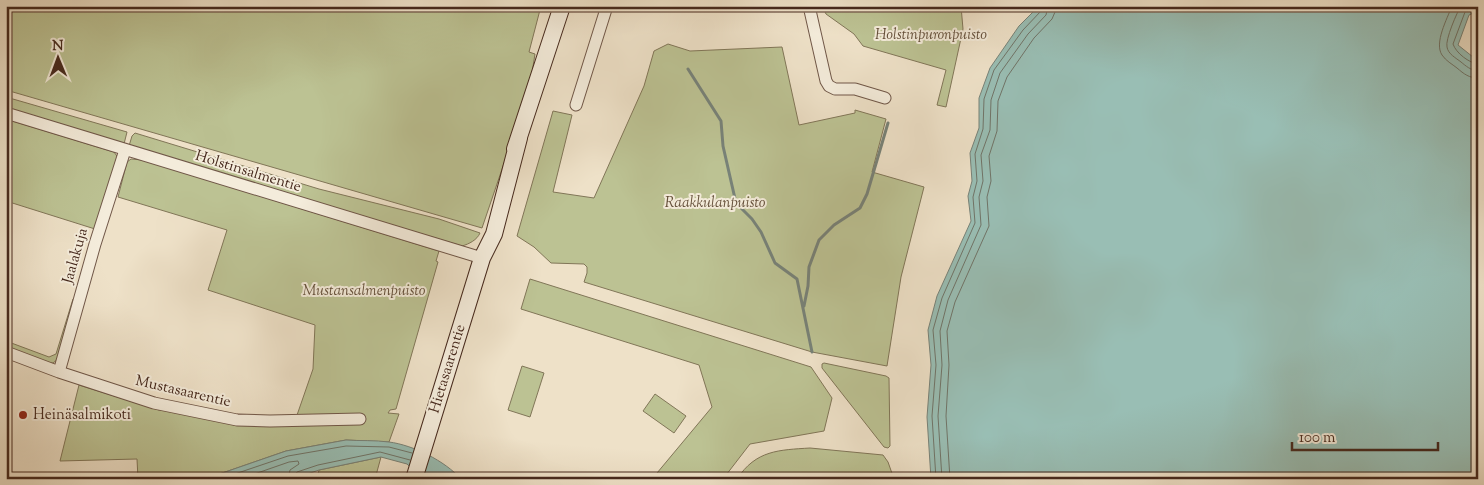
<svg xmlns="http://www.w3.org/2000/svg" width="1484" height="485" font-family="'Sorts Mill Goudy',serif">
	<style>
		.green { fill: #bcc293; stroke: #817658 }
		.water { fill: #99beb4; stroke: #788278 }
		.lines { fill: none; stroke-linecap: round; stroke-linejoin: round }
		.shore { stroke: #707468; stroke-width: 1 }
		.stream { stroke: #788278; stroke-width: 3 }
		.street-casing { stroke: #705748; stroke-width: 13 }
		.secondary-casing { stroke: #46291d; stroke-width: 18 }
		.street { stroke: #f4ecdb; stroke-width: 11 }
		.secondary { stroke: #f4ecdb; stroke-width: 16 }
		.poi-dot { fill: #8f2418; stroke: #f4ecdb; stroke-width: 2 }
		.labels { text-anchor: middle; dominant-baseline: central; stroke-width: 4; stroke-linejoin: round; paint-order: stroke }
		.park-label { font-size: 15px; font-style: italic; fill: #644f3a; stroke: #f4ecdb }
		.street-label { font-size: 15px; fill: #46291d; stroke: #f4ecdb }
		.poi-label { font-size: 15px; fill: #46291d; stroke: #f4ecdb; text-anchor: start }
	</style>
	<rect width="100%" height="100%" fill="#eee1c8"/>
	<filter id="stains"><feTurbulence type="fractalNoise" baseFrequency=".004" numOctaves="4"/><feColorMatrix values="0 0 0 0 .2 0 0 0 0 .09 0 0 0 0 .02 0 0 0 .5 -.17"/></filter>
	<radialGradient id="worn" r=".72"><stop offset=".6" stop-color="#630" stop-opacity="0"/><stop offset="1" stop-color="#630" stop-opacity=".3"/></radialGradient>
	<path class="green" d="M6,6H541L529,52L535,54L531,79L532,81L482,228L6,90Z
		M822,6H961L963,29L946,107L937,105L946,70L863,46L854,34L826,14Z
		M668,44L690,51L782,47L799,125L855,113V110L886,119L872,172L924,187L901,277L887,366L812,352L584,282L587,273V267L584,264L551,263L534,247L517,236L553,111L572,115L553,192L594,198L644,86L654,51Z
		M6,97L127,132L124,144L6,109Z
		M6,119L114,152L119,159L95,229L6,201Z
		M135,133L319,189L439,219L480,233C477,240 469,244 462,246L129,146L132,136Z
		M131,159L143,160L439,251L436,261L438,262L396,409L390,410L388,413L399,414L389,442L346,440L286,451L205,479H138L137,459L60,461L79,385L159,410L296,418L313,369L315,325L208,290L227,230L118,197L127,162Z
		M530,279L811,367L832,398L824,431L750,444L723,479H652L712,407L699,365L521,309Z
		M73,299H75L58,359L53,363H43L6,348V341L49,357L56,354Z
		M824,363L886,376L889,378L890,446L888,448L884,447L822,368V364Z
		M522,366L544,373L530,417L508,410Z
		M655,394L686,416L674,433L643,411Z
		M810,448L883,455L888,462L894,479H737C756,450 779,450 810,448Z
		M381,457L375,479H317L319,470Z"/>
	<path class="water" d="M1039,6H1478V11L1469,15L1458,45L1478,61V479H931L927,417L931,365L928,330L937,296L971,221L968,196L972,181L970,153L979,128V98L990,68L1019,26Z
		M346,440C360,441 375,440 389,442C413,445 445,461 461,479H423L407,464L381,457L319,470L293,479H205L286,451Z"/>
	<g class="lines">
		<path class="shore" d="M1452,6C1447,19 1434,43 1442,55C1446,61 1452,64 1457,68C1464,74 1469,78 1478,78
			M1461,6C1457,12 1445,40 1447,47C1448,54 1456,58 1461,62C1466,66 1470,70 1478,71
			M1478,7L1468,10L1465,12L1453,44C1456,53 1469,63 1478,64
			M220,479L288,456L346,446L389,447L412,453
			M240,479L289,462L298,461L299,464L290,470L288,479
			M294,479L295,475L297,472L318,465L380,452L410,460
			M936,479L932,416L936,365L933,330L942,298L975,223L973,197L977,181L975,154L983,129L984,99L994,70L1023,30L1041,11L1042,6
			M942,479L938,416L942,365L940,331L948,300L981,225L979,197L983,181L981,155L990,130L991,100L1000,73L1028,34L1046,15L1048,6
			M950,479L946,416L949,365L947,331L955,302L989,226L987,197L991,181L989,156L997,131L998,101L1007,77L1034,38L1052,19L1055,12L1056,6"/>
		<path class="stream" d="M688,69L721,121L723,146L736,203L752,219L761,232L775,263L797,279L812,352
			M804,306L808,286L809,267L819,240L834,225L860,208L867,194L888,123"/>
		<g class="street-casing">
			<path id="street" d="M809,6L826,81L829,86L835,89H855L885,98
				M576,105L607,6
				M6,113L482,258
				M6,352L59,372L154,403L237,420L270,421L360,419
				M59,372L95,244L125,150"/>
		</g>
		<g class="secondary-casing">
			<path id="secondary" d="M515,149L562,6
				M414,479L482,258L494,234L519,138"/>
		</g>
		<use href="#street" class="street"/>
		<use href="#secondary" class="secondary"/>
	</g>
	<circle class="poi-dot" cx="23" cy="415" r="5"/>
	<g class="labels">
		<g class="park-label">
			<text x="931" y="35">Holstinpuronpuisto</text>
			<text x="715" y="203">Raakkulanpuisto</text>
			<text x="364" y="291">Mustansalmenpuisto</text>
		</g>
		<g class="street-label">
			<text transform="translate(248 172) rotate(17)">Holstinsalmentie</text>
			<text transform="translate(76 256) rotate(-74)">Jaalakuja</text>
			<text transform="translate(448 369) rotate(-73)">Hietasaarentie</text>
			<text transform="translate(183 392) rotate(13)">Mustasaarentie</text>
		</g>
		<g class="poi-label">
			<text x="33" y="415">Heinäsalmikoti</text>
		</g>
	</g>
	<rect width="1484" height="485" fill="none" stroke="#eee1c8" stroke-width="25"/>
	<rect x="8" y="8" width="1469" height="470" fill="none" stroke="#46291d" stroke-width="2.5"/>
	<rect x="12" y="12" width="1459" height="460" fill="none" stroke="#46291d"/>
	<g transform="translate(58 58) rotate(359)" stroke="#f4ecdb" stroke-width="4" paint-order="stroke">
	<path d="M0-4L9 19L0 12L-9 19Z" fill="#46291d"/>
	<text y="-8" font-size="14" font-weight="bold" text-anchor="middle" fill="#46291d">N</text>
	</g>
	<path d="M1292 442v8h146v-8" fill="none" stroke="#46291d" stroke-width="2.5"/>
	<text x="1299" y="442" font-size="15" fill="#46291d" stroke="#f4ecdb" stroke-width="4" paint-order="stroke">100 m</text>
	<rect width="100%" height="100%" filter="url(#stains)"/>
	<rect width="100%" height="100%" fill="url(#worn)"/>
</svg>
